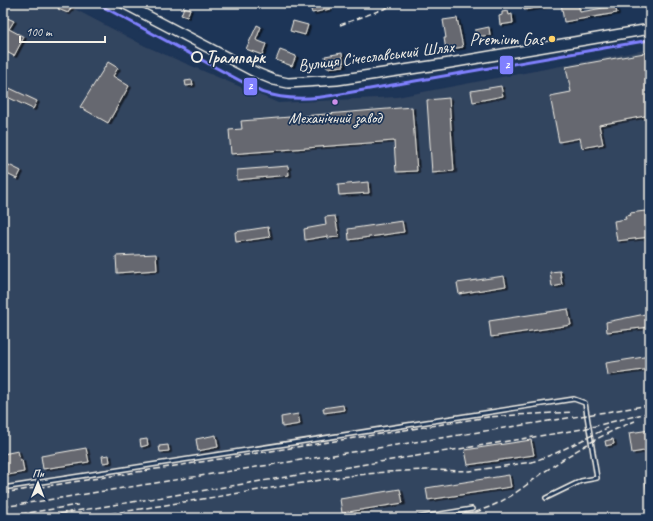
<svg xmlns="http://www.w3.org/2000/svg" width="653" height="521" font-family="Caveat,sans-serif">
	<style>
		.built { fill: #33445e }
		.building { fill: #666870; stroke: #f4f1e8; filter: url(#shadow) }
		.lines { fill: none; stroke-linecap: round; stroke-linejoin: round }
		.service-casing { stroke: #f4f1e8; stroke-width: 6 }
		.primary-casing { stroke: #f4f1e8; stroke-width: 12 }
		.service { stroke: #1d3557; stroke-width: 3 }
		.primary { stroke: #1d3557; stroke-width: 9 }
		.rail { stroke: #f4f1e8; stroke-width: 1.5; stroke-dasharray: 6 3; stroke-linecap: butt }
		.tram-1-casing { stroke: #1d3557; stroke-width: 6 }
		.tram-1 { stroke: #8080ff; stroke-width: 3 }
		.poi-dot { fill: #ffd166; stroke: #1d3557; stroke-width: 1.5 }
		.stop-dot { fill: #1d3557; stroke: #f4f1e8; stroke-width: 2 }
		.bus-dot { fill: #ce8fe9; stroke: #1d3557; stroke-width: 1.5 }
		.labels { text-anchor: middle; dominant-baseline: central; stroke-width: 3.5; stroke-linejoin: round; paint-order: stroke }
		.bus-label { font-size: 16px; fill: #f4f1e8; stroke: #1d3557 }
		.poi-label { font-size: 17px; fill: #f4f1e8; stroke: #1d3557; text-anchor: end }
		.street-label { font-size: 17px; fill: #f4f1e8; stroke: #1d3557 }
		.stop-label { font-size: 17px; font-weight: bold; fill: #f4f1e8; stroke: #1d3557; text-anchor: start }
		.line-badge { stroke: #1d3557; stroke-width: 1.5 }
		.badge-label { font-size: 11px; text-anchor: middle; font-weight: bold; fill: #fff }
	</style>
	<defs>
		<filter id="shadow"><feDropShadow dx="2.5" dy="1.5" stdDeviation="0" flood-color="#0009"/></filter>
	</defs>
	<rect width="100%" height="100%" fill="#1d3557"/>
	<filter id="ink" filterUnits="userSpaceOnUse"><feTurbulence type="fractalNoise" baseFrequency=".025" numOctaves="2"/><feDisplacementMap in="SourceGraphic" scale="8" xChannelSelector="R" yChannelSelector="G"/><feConvolveMatrix kernelMatrix="1 2 1 2 8 2 1 2 1" color-interpolation-filters="sRGB"/></filter>
	<g filter="url(#ink)">
		<path class="built" d="M3,3H63L145,46L278,103L397,97L650,49V518H3Z"/>
		<path class="building" d="M61,3H66L72,6L68,13L58,9Z
			M309,3H329L330,9L312,13Z
			M523,3H549V6L524,10Z
			M561,3H578L580,12L615,6L617,13L564,22Z
			M184,7L190,9L187,17L181,15Z
			M508,11L509,15L512,14L513,23L500,25L499,16L502,15V12Z
			M3,16L14,21L9,29L24,37L14,56L3,50Z
			M457,18L463,47L446,50L444,38H446L443,20Z
			M293,21L308,25L305,35L290,31Z
			M257,25L261,27L256,40L266,44L262,55L246,49Z
			M489,27L490,35L476,37L475,30Z
			M280,50L296,56L292,66L276,60Z
			M650,52V115L599,125L603,144L582,148L580,138L559,142L550,96L571,92L566,67Z
			M342,53L344,66L327,68L325,56Z
			M108,62L118,68L113,76L129,86L108,123L80,107Z
			M192,80L193,85L186,86L185,81Z
			M3,85L37,101L33,109L3,95Z
			M501,86L503,96L473,102L471,91Z
			M449,98L454,171L432,173L427,100Z
			M412,107L417,171L396,172L394,141L231,154L229,130L242,129L241,121Z
			M9,165L21,171L17,179L5,173Z
			M288,166L289,175L237,180V170Z
			M368,182L369,193L339,195L338,185Z
			M645,211L648,226H649L650,237L617,241L614,221L626,219L625,216L631,215L630,213Z
			M335,216L339,237L328,238V236L305,240L304,229L326,225L325,217Z
			M402,221L404,232L349,240L348,229Z
			M268,227L270,237L236,242L235,232Z
			M156,254L157,270L117,273L116,256Z
			M560,271L562,285L552,287L550,272Z
			M504,276L506,286L459,294L457,283Z
			M568,309L571,325L491,337L489,321Z
			M650,313V327L607,332L606,322Z
			M650,356V369L608,375L606,363Z
			M343,405L344,410L324,413L323,408Z
			M298,414L300,424L282,427L281,417Z
			M650,430V450L632,453L629,433Z
			M216,435L218,447L198,451L196,439Z
			M147,439L148,445L141,447L140,440Z
			M613,439L614,444L606,446L605,441Z
			M531,440L534,455L468,465L465,450Z
			M168,445L169,451L160,452L159,446Z
			M86,448L89,462L43,469L41,456Z
			M18,451L20,460H22L24,472L3,476V454Z
			M109,455L110,462L103,463L102,456Z
			M509,475L511,487L428,500L426,488Z
			M650,476V492L647,493L645,477Z
			M400,489L403,503L342,513L340,499Z"/>
		<g class="lines">
			<g class="service-casing">
				<path id="service" d="M3,488L574,399L585,403L597,478L581,481L546,498
					M416,518L472,509"/>
			</g>
			<g class="primary-casing">
				<path id="primary" d="M123,3L257,73L274,80L288,83L337,80L444,64L650,29"/>
			</g>
			<use href="#service" class="service"/>
			<use href="#primary" class="primary"/>
			<path class="rail" d="M340,6L349,3
				M340,25L400,3
				M635,416L650,412
				M3,493L488,417L516,415L573,412
				M3,507L650,405
				M3,517L78,505
				M33,518L583,429L639,415
				M84,518L340,477L385,472L426,470L470,471L532,462L556,453L607,428
				M449,518C461,516 473,514 484,509C507,501 525,486 544,472C573,452 602,434 635,421"/>
			<g class="tram-1-casing">
				<path id="tram-1" d="M96,3L261,92C288,101 314,99 341,94L650,40"/>
			</g>
			<use href="#tram-1" class="tram-1"/>
		</g>
	</g>
	<circle class="poi-dot" cx="552" cy="39" r="4"/>
	<circle class="stop-dot" cx="197" cy="57" r="5"/>
	<circle class="bus-dot" cx="335" cy="102" r="3.5"/>
	<g class="labels">
		<g class="bus-label">
			<text x="335" y="118">Механічний завод</text>
		</g>
		<g class="poi-label">
			<text x="544" y="39">Premium Gas</text>
		</g>
		<g class="street-label">
			<text transform="translate(376 56) rotate(-7)">Вулиця Січеславський Шлях</text>
		</g>
		<g class="stop-label">
			<text x="206" y="57">Трампарк</text>
		</g>
	</g>
	<g class="line-badge">
		<rect x="499" y="55" width="15" height="20" rx="4" fill="#8080ff"/>
		<rect x="243" y="77" width="15" height="19" rx="4" fill="#8080ff"/>
	</g>
	<g class="badge-label">
		<text x="507" y="69">2</text>
		<text x="250" y="90">2</text>
	</g>
	<rect width="653" height="521" fill="none" stroke="#1d3557" stroke-width="16"/>
	<rect x="8" y="8" width="637" height="505" fill="none" stroke="#f4f1e8" stroke-width="1.5" filter="url(#ink)"/>
	<g transform="translate(38 483) rotate(1)" stroke="#1d3557" stroke-width="3" paint-order="stroke">
	<path d="M0-3L7 15L0 10L-7 15Z" fill="#f4f1e8"/>
	<text y="-6" font-size="11" font-weight="bold" text-anchor="middle" fill="#f4f1e8">Пн</text>
	</g>
	<path d="M20 36v6h85v-6" fill="none" stroke="#f4f1e8" stroke-width="2"/>
	<text x="26" y="36" font-size="12" fill="#f4f1e8" stroke="#1d3557" stroke-width="3" paint-order="stroke">100 m</text>
</svg>
